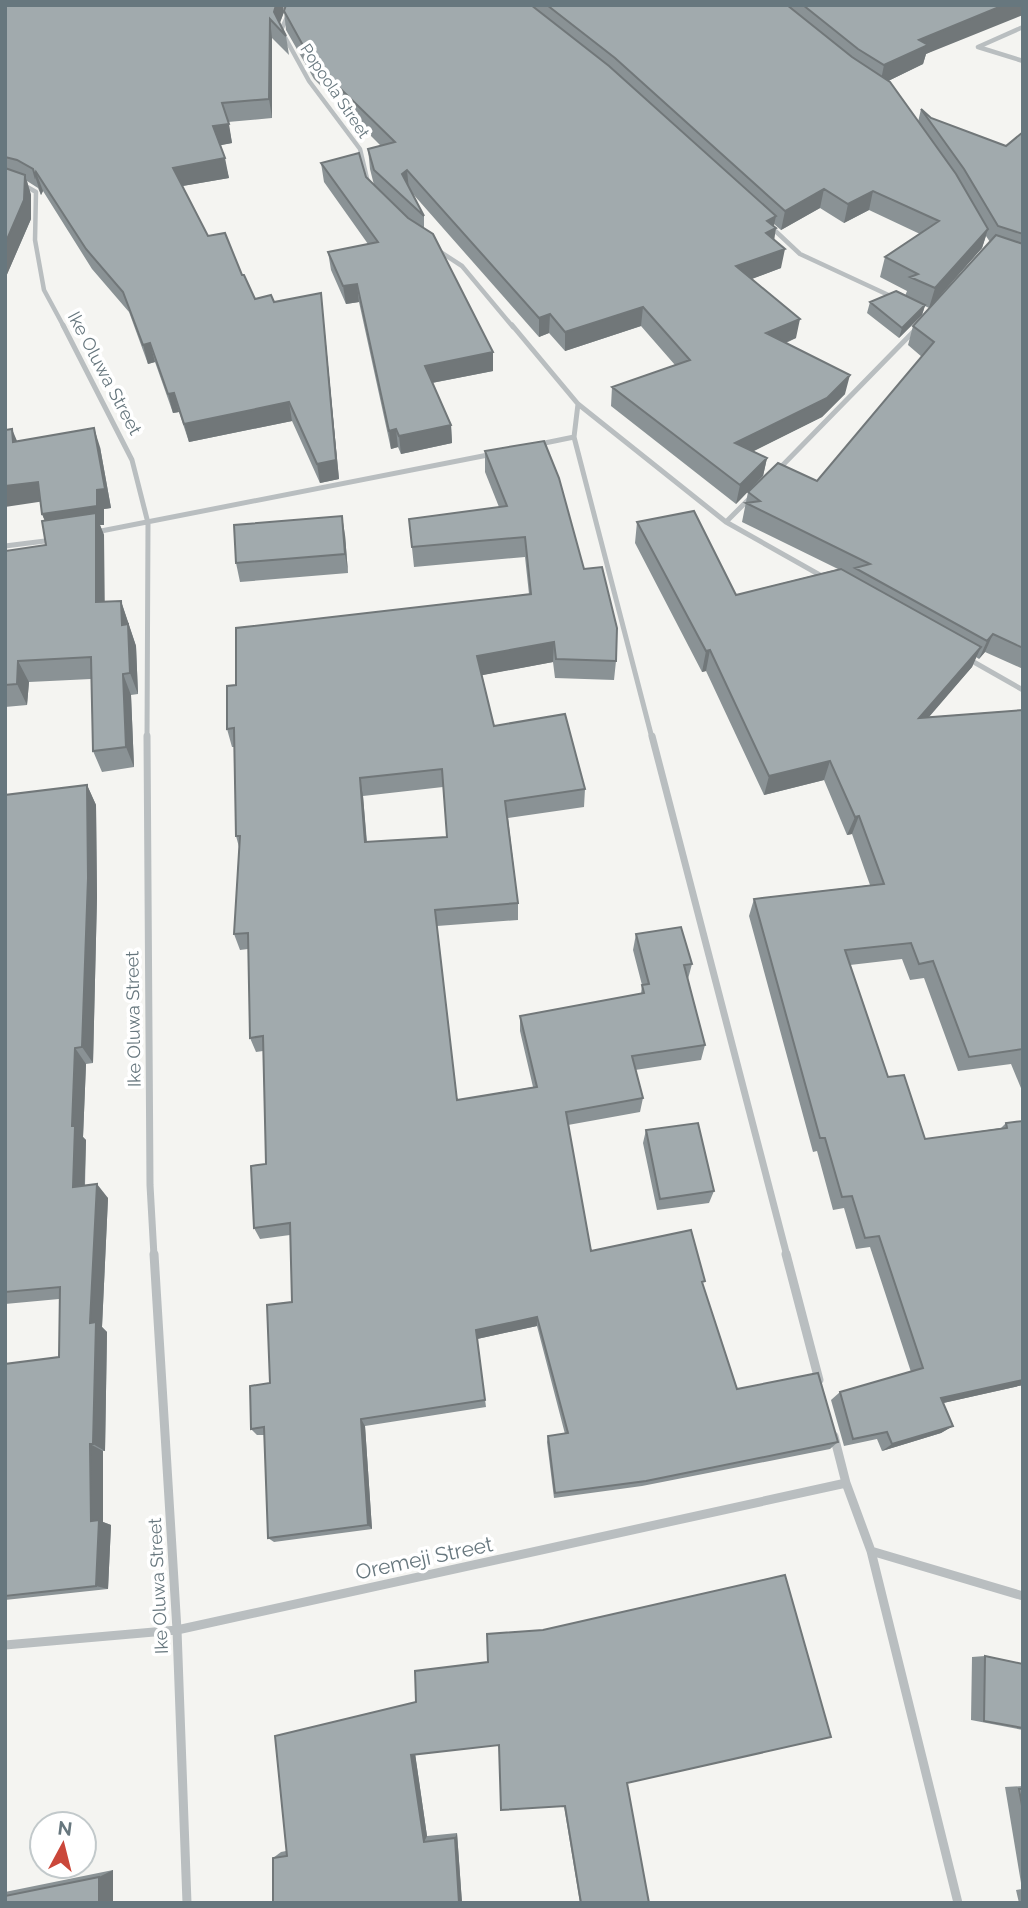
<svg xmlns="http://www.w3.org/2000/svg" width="1028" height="1908" font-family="Raleway,sans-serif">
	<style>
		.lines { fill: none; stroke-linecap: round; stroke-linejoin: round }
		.street-far3 { stroke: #b9bec0; stroke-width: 4.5 }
		.street-far2 { stroke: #b9bec0; stroke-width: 5 }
		.street-far1 { stroke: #b9bec0; stroke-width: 7 }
		.street { stroke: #b9bec0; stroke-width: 9 }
		.wall { fill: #8a9295; fill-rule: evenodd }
		.shaded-wall { fill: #717779 }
		.building { fill: #a1aaad; stroke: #717779; stroke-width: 2; fill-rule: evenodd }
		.labels { text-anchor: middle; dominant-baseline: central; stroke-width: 7; stroke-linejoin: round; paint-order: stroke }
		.far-street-label { font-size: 16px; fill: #67777e; stroke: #fff }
		.street-label { font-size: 18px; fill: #67777e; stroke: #fff }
		.near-street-label { font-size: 21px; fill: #67777e; stroke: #fff }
	</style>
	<rect width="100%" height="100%" fill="#f4f4f1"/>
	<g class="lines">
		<path class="street-far3" d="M282,5L290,11L281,30L309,81L360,149L369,187
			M978,47L1023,27
			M978,47L1023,61
			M5,180L22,184L36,192L35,240L44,290L64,327
			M769,225L800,254L897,299
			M436,249L462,266L513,327"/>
		<path class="street-far2" d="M63,325L132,460L148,523L147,738
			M512,325L578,404L726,522L827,579
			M578,404L574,437L652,738
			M535,445L574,437
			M776,472L917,328
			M726,522L753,495
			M96,532L493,454
			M5,546L53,540
			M965,657L1023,690"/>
		<path class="street-far1" d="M147,736L150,1185L154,1256
			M652,736L787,1256"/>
		<path class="street" d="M154,1254L177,1630L187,1903
			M786,1254L819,1380
			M834,1436L846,1483L871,1551L958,1903
			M871,1551L1023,1596
			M5,1645L177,1630L846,1483"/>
	</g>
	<path class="wall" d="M5,5L284,12L280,23L286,36L289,55L272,38V118L228,122L232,143L220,145L229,178L182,186L208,236L242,275L255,299L274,302L321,293L339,479L320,483L292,421L189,442L179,412L173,413L155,362L148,364L129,312L92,269L43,191L41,195L38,188L27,181L31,195V219L5,279Z
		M286,5H1023L926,54L923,64L888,81L918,122L921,109L931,118L1006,146L1023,132V669L985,652L979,659L976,657L972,667L928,717L1023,710V1093L1011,1064L958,1071L924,978L910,980L902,959L850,965L888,1077L925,1139L1001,1128L1006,1123L1023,1121V1385L943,1403L953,1426L941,1433L882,1451L877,1439L844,1446L831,1400L840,1392L911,1372L870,1247L856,1249L844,1208L833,1210L817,1151L813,1152L749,916L754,899L870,885L852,834L847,835L824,780L764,795L706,671L702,672L635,543L637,522L736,595L838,569L742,522L748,492L817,481L922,357L908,345L913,326L990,242L986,236L982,248L929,308L925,306L922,315L899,338L867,313L870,302L905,296L907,291L880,277L885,257L920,234L869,210L844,223L820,208L781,230L774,224V240L781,268L751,279L796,338L786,343L845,394L822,417L753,451L767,458L763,476L736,504L611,406L612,387L675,365L641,326L565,351L549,333L539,337L413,194L424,216V229L493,371L432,383L451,425L452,443L401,454L398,447L391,449L359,302L346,304L331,270L328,252L368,244L324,182L321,163L366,177L374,185L370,169L368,149L381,146L314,79L286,30L284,11Z
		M17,442L100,447L111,508L104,509V525H100L104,535V602L121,601L136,646L138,694L131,695L134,767L102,772L93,751L91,679L29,682L27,705L5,707V551L46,545L45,521L42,514L41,502Z
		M485,451L584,569L616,661L614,680L555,678L553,662L482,675L494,726L585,789L584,807L508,818L518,903V920L437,926L457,1100L533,1087L520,1031V1016L641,994L642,985L633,950L636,934L692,964L688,979L705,1045L701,1060L635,1070L643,1098L640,1112L568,1125L591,1251L703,1286L737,1389L838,1442L830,1449L642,1486L554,1498L547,1442L548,1436L565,1434L537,1326L477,1339L486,1407L365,1426L372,1529L274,1542L268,1538L264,1435H257L251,1429L270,1383L292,1302L290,1235L260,1239L254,1228L266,1164L263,1051L256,1052L250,1038L248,949L240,950L234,934L239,847L236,836L234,747H232L227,729L236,685L529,594L525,557L414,567L409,519L499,507L485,472ZM443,787L447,837L367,842L363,796Z
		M345,535L348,573L240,582L236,563Z
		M87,785L96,805L97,897L93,1063L86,1064L83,1137L86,1140L85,1186L108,1198L102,1327L107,1332L105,1451H103V1522L111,1525L108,1589L5,1600V1364L59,1357V1299L5,1304V795Z
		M646,1130L714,1191L709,1203L657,1210L643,1143Z
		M985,1656L1023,1664V1730L971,1720L972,1657Z
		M416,1702L627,1783L649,1903H580L564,1806L499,1745L415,1754L427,1836L457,1833L462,1903H273V1858L281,1852L286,1851Z
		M1023,1786V1903H1019L1016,1890L1022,1889L1005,1787Z
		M113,1870V1903H5V1892Z"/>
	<path class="shaded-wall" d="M276,5H283L284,12L278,27L274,12Z
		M1004,5H1023V15L926,54L923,64L880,85L884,65L919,40Z
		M270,19L272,38V118L269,99Z
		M229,124L232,143L217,146L213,126Z
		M225,158L229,178L177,187L173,168Z
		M407,170L409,190L402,174Z
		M36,172L43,191L41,195L35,176Z
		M25,175L31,195V219L5,279V244Z
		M824,189L820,208L781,230L785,211Z
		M873,191L869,210L844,223L848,204Z
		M776,216L773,230L776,228L773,248L762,252L767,221Z
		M988,229L982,248L929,308L935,288Z
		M785,249L781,268L733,286L736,266Z
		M357,284L359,302L346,304L343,286Z
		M321,293L339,479L320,483L317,464Z
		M925,305L922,315L899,338L902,328Z
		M643,307L641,326L565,351V332Z
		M550,314L549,333L539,337V318Z
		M800,319L796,338L763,352L766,333Z
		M150,343L155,362L148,364L143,345Z
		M493,352V371L426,384L425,366Z
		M850,375L845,394L822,417L732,462L735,443Z
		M174,393L179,412L173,413L168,394Z
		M289,402L292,421L189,442L184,424Z
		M451,425L452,443L401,454L399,436Z
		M94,428L100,447L111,508L104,509V525H100L104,535L105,624L96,602L50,533L42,514Z
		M12,429L20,448L13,442Z
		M396,429L398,447L391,449L389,431Z
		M767,458L763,476L736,504L740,485Z
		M38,482L45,501L5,507V486Z
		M342,516L345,535L348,573L345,554Z
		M121,601L136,646L138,694L130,673L122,625Z
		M993,634L985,652L979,659L987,641Z
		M554,642L553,662L478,676L477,656Z
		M981,647L972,667L911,738L919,718Z
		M710,650L706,671L702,672L706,651Z
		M18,661L29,682L27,705L17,684Z
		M123,674L131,695L134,767L126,747Z
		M830,761L824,780L764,795L769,776Z
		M360,778L363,796L368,860L365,842Z
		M87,785L96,805L97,897L93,1063L82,1047Z
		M859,816L852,834L847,835L855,817Z
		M75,1048L86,1064L83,1137L86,1140L84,1200L73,1187L72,1126Z
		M97,1184L108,1198L102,1327L107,1332L105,1451L93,1444L90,1323Z
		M537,1317V1326L477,1339L476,1330Z
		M1023,1380V1385L930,1406L941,1398Z
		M361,1419L365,1426L372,1529L368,1525Z
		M953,1426L941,1433L882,1451L892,1444Z
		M90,1444L103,1451V1522L111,1525L108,1589L96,1586L91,1521Z
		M415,1753L427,1836L424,1842L411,1755Z
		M457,1833L462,1903H459L455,1838Z
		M113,1870V1903H99V1877Z"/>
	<path class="building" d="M5,5H276L274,12L286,36L270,19L269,99L222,103L229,124L213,126L225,158L173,168L208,236L225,233L242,275H244L255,299L271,295L274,302L321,293L336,460L317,464L289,402L184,424L174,393L168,394L150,343L143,345L123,292L86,249L36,172L35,176L33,169L17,160L5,157Z
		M286,5H531L609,66L776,216L767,221L776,228L766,233L785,249L736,266L800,319L766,333L850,375L827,398L735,443L767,458L740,485L612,387L690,360L643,307L565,332L550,314L539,318L407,170L402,174L424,216L374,170L368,149L395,142L311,60L284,11Z
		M547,5H787L852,57L890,82L956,174L988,229L935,288L910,277L918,274L885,257L939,221L873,191L848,204L824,189L785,211L615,58Z
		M803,5H1004L919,40L928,45L884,65L858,49Z
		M921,109L931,118L1006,146L1023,132V234L998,226L964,169Z
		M359,153L366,177L408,218L433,234L493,352L425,366L451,425L399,436L396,429L389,431L357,284L343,286L328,252L378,242L321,163Z
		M5,168L25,175L24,200L5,244Z
		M996,235L1023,244V648L993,634L987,641L855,568L870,564L746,503L760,501L748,492L778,463L817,481L934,342L913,326Z
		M896,291L925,305L902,328L870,302Z
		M94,428L105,489L97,490V506L42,514L38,482L5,486V430L12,429L13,442Z
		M544,441L559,478L584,569L602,567L617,628L616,661L556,659L554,642L477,656L494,726L565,714L585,789L505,801L518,903L435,910L457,1100L537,1087L520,1016L644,993L642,985L649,984L636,934L681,927L692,964L684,965L705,1045L632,1056L643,1098L566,1112L591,1251L691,1230L705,1281L702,1282L737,1389L818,1373L838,1442L646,1481L555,1493L548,1436L568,1433L537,1317L476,1330L485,1400L361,1419L368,1525L268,1538L264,1427L251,1429L250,1386L270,1383L267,1305L292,1302L290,1223L254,1228L251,1166L266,1164L263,1036L250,1038L248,933L234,934L240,836H236L234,728L227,729V686L236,685V628L531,594L525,537L412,547L409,519L507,506L485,451ZM442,769L447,837L365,842L360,778Z
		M694,511L736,595L841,569L981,647L919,718L1023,710V1049L969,1057L933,961L919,964L911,943L845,950L888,1077L904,1075L925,1139L1007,1128L1006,1123L1023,1121V1380L941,1398L953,1426L892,1444L887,1432L853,1439L840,1392L923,1368L879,1236L865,1238L852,1196L842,1197L825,1138H820L754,899L884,884L859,816L855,817L830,761L769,776L710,650L706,651L637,522Z
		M96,513V602L121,601L122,625L128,624L130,673L123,674L126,747L93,751L91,657L18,661L17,684L5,685V551L46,545L42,521Z
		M342,516L345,554L236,563L234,525Z
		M87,785L88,878L82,1047L75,1048L72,1126H75L73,1187L97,1184L90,1323L96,1322L93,1444H90L91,1521L99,1520L96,1586L5,1596V1364L59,1357L60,1287L5,1292V795Z
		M698,1123L714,1191L660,1199L646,1130Z
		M785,1575L831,1737L627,1783L649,1903H581L565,1806L501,1810L499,1745L411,1755L424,1842L455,1838L459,1903H273V1858L287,1856L275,1736L416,1702L415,1671L488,1662L487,1634L543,1630Z
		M985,1656L1023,1664V1728L984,1721Z
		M1019,1789H1023V1811Z
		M99,1877V1903H5V1896Z"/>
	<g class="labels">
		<g class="far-street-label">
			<text transform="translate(335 91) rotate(56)">Popoola Street</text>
		</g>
		<g class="street-label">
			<text transform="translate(105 373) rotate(62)">Ike Oluwa Street</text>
			<text transform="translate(133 1019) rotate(-91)">Ike Oluwa Street</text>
			<text transform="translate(158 1586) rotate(-93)">Ike Oluwa Street</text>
		</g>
		<g class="near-street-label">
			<text transform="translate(424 1558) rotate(-12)">Oremeji Street</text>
		</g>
	</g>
	<rect width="1028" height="1908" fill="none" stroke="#67777e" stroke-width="14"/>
	<g transform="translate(63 1845) rotate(7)"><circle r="33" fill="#ffffff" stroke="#c2c9cb" stroke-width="2"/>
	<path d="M0-5L12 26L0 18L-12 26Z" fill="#ca473a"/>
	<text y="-10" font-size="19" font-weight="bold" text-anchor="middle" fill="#67777e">N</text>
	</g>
</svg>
